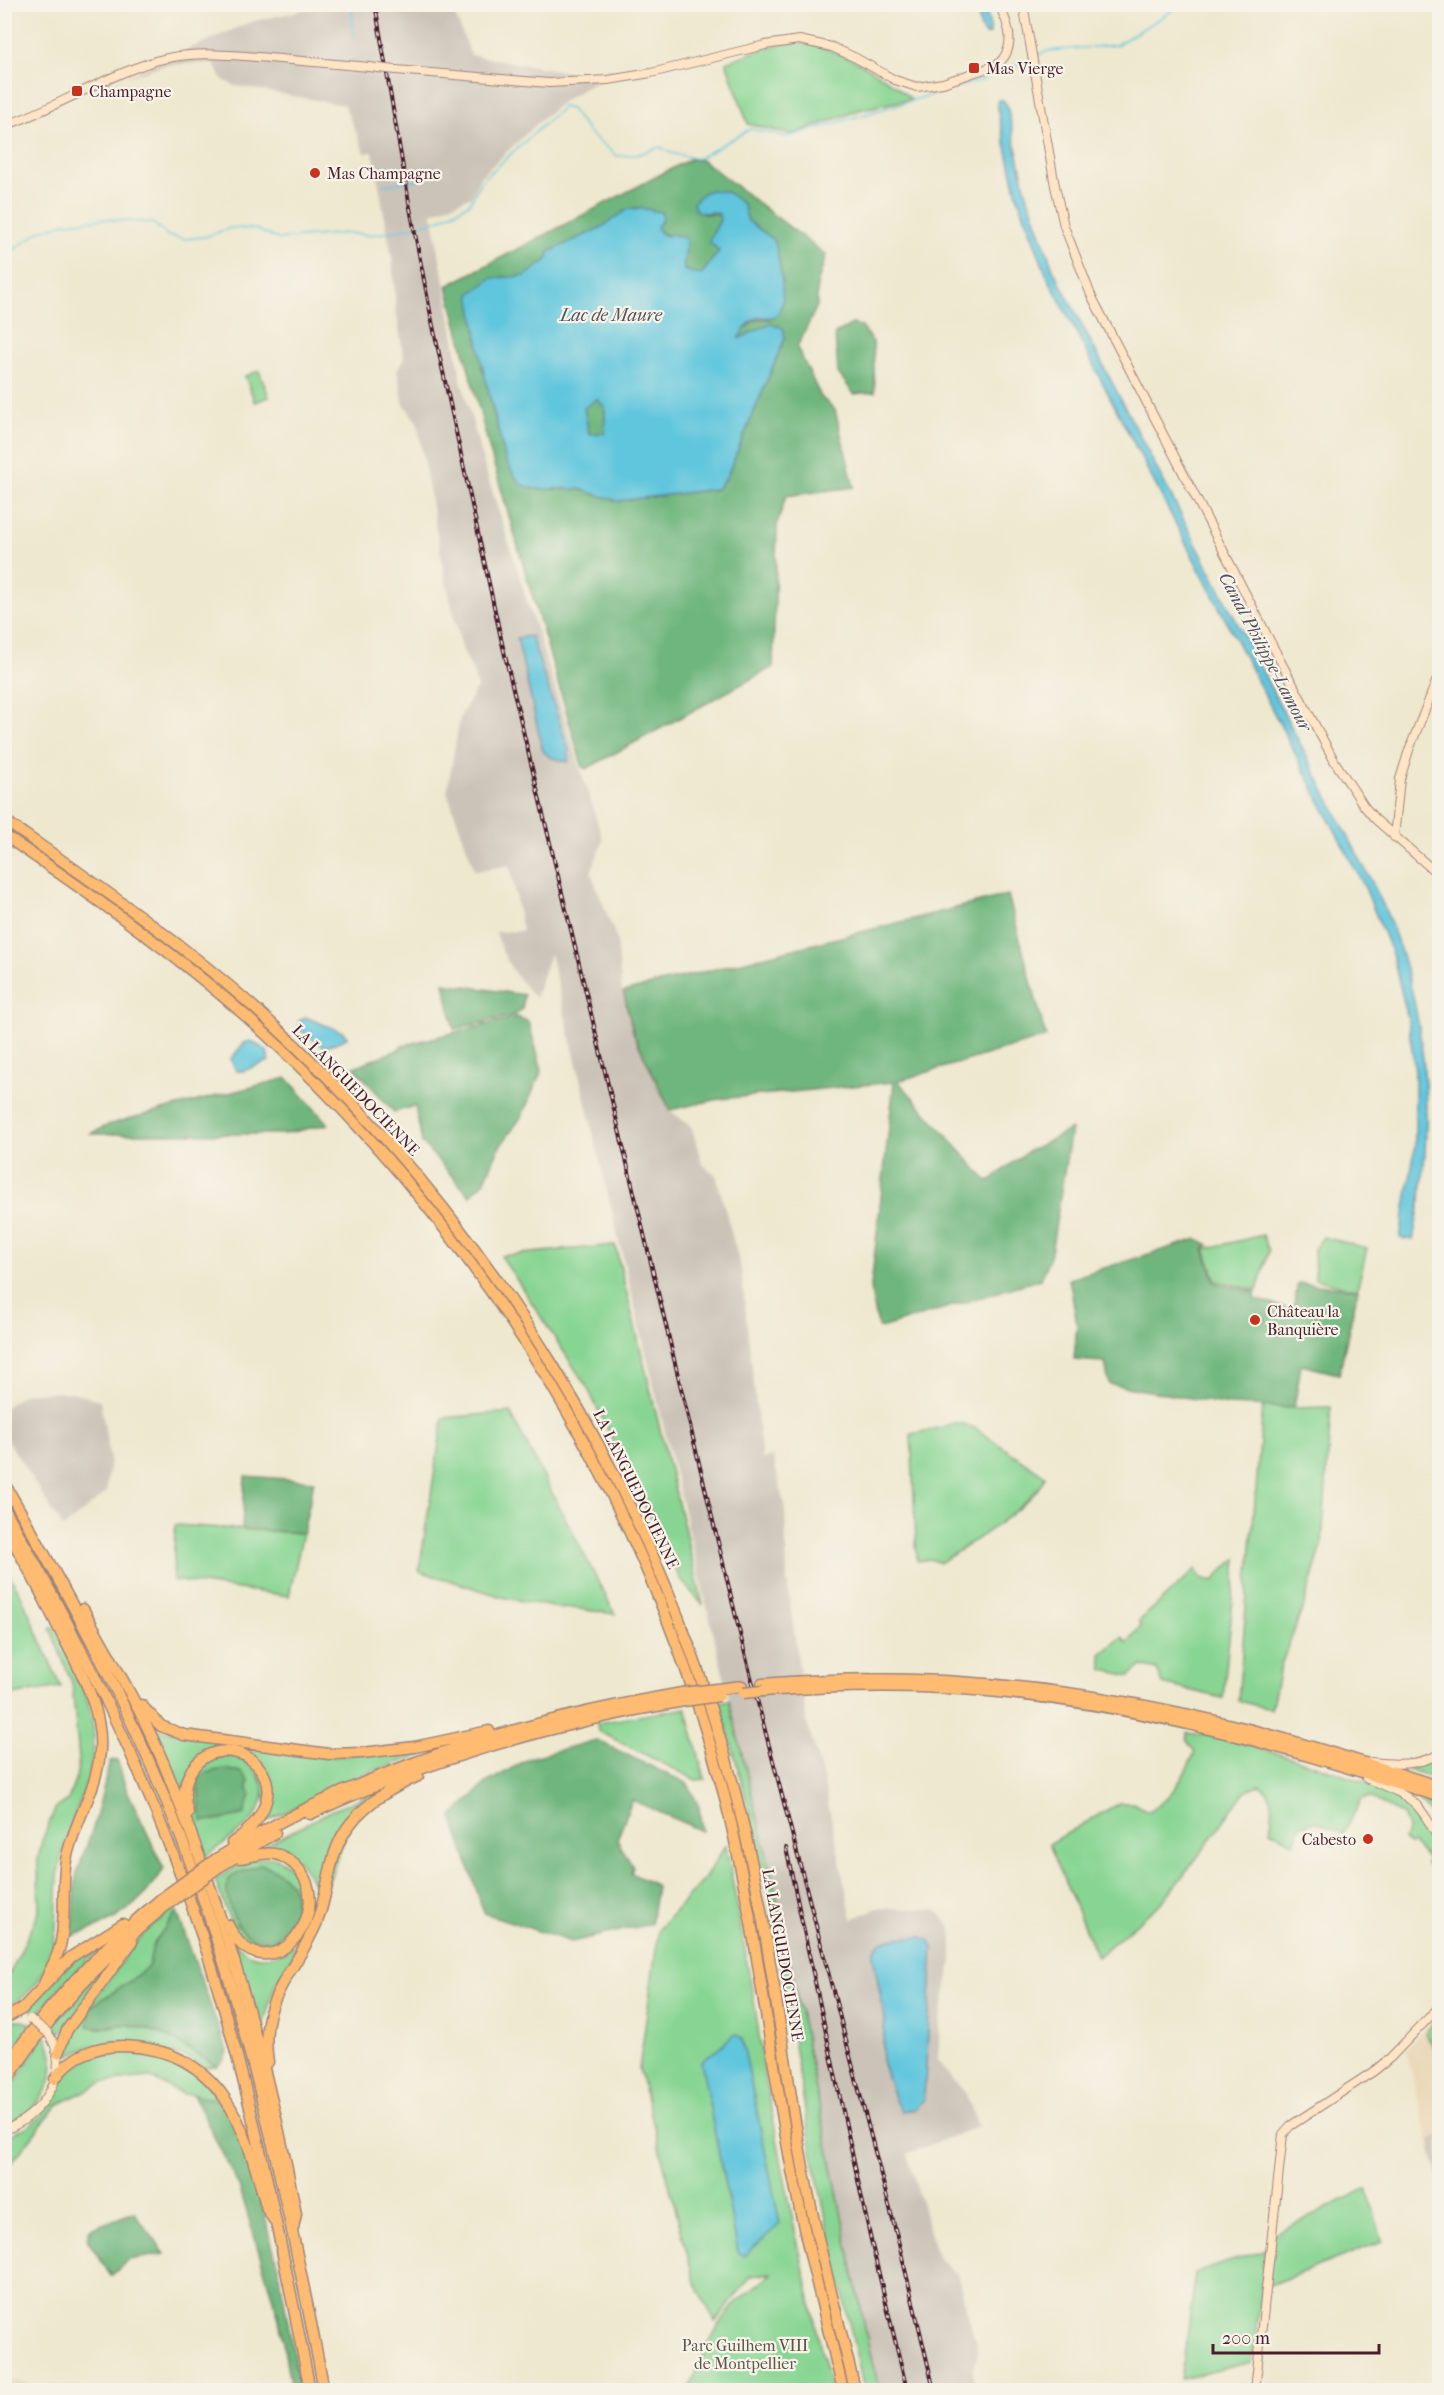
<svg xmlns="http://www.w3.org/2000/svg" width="1444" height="2395" font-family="'IM FELL French Canon',serif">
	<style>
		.built { fill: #ebd8ba }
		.industrial { fill: #cbc3b8 }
		.green { fill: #88d593; stroke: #697a5f; stroke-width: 1.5; fill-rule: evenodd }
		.forest { fill: #6eb67d; stroke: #5c6a54; stroke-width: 1.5; fill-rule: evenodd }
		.water { fill: #60c6dd; stroke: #557284; stroke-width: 1.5; fill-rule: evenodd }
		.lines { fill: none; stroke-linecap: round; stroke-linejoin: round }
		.stream { stroke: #60c6dd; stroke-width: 1.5 }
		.secondary-casing { stroke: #9c847d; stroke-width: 10 }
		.highway-casing { stroke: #9c847d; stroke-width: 13 }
		.secondary { stroke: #ffe4c6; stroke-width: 8 }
		.highway { stroke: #febb71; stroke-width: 10 }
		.rail-casing { stroke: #4a1f2b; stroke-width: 4 }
		.rail { stroke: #f7f3e8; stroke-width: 1.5; stroke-dasharray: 4.5; stroke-linecap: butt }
		.secondary-bridge-casing { stroke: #9c847d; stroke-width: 10; stroke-linecap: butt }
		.highway-bridge-casing { stroke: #9c847d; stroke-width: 13; stroke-linecap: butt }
		.secondary-bridge { stroke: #ffe4c6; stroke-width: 8 }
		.highway-bridge { stroke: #febb71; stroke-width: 10 }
		.poi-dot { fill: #c8321e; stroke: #f7f3e8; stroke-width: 2 }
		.labels { text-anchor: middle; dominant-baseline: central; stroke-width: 4.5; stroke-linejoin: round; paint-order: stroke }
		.poi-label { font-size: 16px; fill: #4a1f2b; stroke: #f7f3e8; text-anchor: start }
		.street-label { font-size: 16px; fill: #4a1f2b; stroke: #f7f3e8 }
		.park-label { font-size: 16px; fill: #5d564a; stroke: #f7f3e8 }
		.water-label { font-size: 18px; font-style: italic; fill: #515160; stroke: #f7f3e8 }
	</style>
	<rect width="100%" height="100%" fill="#f7f3e8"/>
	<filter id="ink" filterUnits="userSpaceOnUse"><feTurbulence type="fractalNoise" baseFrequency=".0167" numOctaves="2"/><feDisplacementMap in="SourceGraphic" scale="12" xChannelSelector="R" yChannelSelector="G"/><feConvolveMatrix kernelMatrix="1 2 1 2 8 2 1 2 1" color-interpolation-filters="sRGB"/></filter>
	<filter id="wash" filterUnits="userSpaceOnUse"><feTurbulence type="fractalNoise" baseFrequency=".008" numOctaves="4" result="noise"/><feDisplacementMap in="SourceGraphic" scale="24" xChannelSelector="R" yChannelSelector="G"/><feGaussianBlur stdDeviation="1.35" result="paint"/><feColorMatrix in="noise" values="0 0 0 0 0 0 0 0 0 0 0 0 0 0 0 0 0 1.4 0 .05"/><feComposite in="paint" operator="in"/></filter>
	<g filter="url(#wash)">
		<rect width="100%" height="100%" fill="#eee8cf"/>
		<path class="built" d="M1439,2011V2184L1406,2049Z
			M5,2381L109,2390H5Z"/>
		<path class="industrial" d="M331,4L451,5L471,55L573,73L615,70L566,99L546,115L480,177L472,196L432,213L461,379L483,462L603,840L591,873L617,940L622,995L634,1035L670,1110L692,1128L702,1164L716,1175L741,1269L762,1459L773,1457L785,1508L787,1581L807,1724L821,1769L852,1919L877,1908L936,1909L952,1928V1962L940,2019L938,2061L966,2094L978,2126L907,2154L938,2259L957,2273L978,2352L973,2371L975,2390H880L872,2362L775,1890L550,953L535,998L514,973L502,951L496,932L522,931L510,865L475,871L447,792L460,717L477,688L473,672L462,649L444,573L417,422L404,405L397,370L404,359L396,310L392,258L373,152L365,153L344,105L235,86L222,79L213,63L165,65L126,77L250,22Z
			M72,1392L100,1400L110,1460L106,1493L63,1528L5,1436V1407L25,1393Z
			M1439,2136V2135V2184L1430,2140Z"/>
		<path class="green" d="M798,42C840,49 880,71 911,99L859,110L797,133L789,134L748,124L726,62L767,47Z
			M259,371L269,397L255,402L245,376Z
			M1263,1235L1269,1251L1257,1290L1216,1281L1205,1249Z
			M1323,1237L1367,1248L1357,1290L1315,1279L1314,1249Z
			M615,1245L703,1605L681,1580L587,1387L501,1256Z
			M1263,1406L1294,1408L1331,1407L1322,1545L1305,1602L1281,1665L1271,1709L1238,1701Z
			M510,1412L615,1614L565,1607L563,1609L506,1598L419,1571L443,1418Z
			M960,1423L975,1428L1045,1476C1039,1502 964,1547 940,1563L930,1559L917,1561L911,1434Z
			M175,1525L303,1533L289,1596L173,1580Z
			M1237,1559L1223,1698L1163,1684L1157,1670L1142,1666L1130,1676L1103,1670L1101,1654L1122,1637L1127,1643L1141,1626L1139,1621L1196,1569L1200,1578L1214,1581L1223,1570Z
			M4,1565L22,1597L61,1687L5,1696Z
			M53,1626C69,1659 89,1691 93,1727C99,1781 67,1817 59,1868C54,1899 61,1932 48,1962C40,1980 25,2002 5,2005V1984L39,1912L38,1859L42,1841L55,1809L68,1800L76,1778L79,1759L72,1683L50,1628Z
			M729,1700L775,1890L872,2362L880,2390H864L814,2163L768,1892L753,1824L720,1702Z
			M686,1708L705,1779L696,1780L598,1731L597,1723Z
			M150,1722L160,1730L335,1757L474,1738L362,1775L259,1825L268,1808L256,1760L213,1750L179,1791Z
			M1187,1733L1220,1737L1306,1762L1380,1788L1400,1799L1417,1814L1439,1856V1876L1426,1863L1429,1860L1413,1843L1410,1845L1404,1840L1408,1828L1403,1815L1370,1797L1362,1799L1343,1834L1316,1821L1301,1825L1294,1843L1270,1830C1273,1812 1277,1794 1259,1785L1245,1791L1203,1850L1163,1901L1097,1957L1049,1844L1119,1803H1133L1149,1811C1171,1800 1186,1773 1195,1752L1187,1741Z
			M230,1756C243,1759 253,1765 259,1778C278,1813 229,1839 205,1856C193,1818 169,1759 230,1756Z
			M1439,1756V1780L1407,1769Z
			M385,1788L353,1815L316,1917L275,1985L262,2029H260L233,1941C238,1946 244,1953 251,1955C262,1960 286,1955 294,1945C299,1939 301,1930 304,1924C309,1914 314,1904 314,1893C315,1877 297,1856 283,1850C275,1847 268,1848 260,1848L331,1811Z
			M1406,1790L1439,1801V1832C1432,1815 1422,1801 1406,1790Z
			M726,1845L755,2007L765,2078L793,2221L830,2390H689C698,2362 714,2329 733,2306C745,2293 761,2284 772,2273L751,2276L715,2322L694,2280L639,2069L659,1929L705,1878Z
			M274,1857C315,1873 314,1939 270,1948C262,1950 255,1950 248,1945C230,1931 223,1899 215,1880L246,1860ZM276,1869L252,1938L236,1924Z
			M174,1909L177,1912L153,1944L150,1965L135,1978L89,2008L97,2029L127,2024L159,2032L217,2066L207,2067L182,2056L90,2046L69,2056L63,2052L68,2036L135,1943L151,1927Z
			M109,1938L53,1995L37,2015L33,2013L31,2006L79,1954Z
			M114,1958L62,2032L54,2031L51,2026L86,1986Z
			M1439,2017V2048H1435L1425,2033Z
			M5,2020H19L31,2024L5,2061Z
			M45,2035C66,2076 41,2108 5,2126V2096Z
			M111,2051C124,2051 137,2050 149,2053C167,2057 215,2078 216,2100L193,2094H183L149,2077L103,2082L57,2105L5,2171V2138C15,2131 27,2129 37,2120C44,2112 49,2102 54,2092C68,2063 81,2057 111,2051Z
			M1367,2188L1382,2241L1267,2286L1273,2234Z
			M1266,2249L1252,2362L1181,2379L1196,2273Z"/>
		<path class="forest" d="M690,159L702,160L826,255L817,285V306L797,347L821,397L835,410L854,487L786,496L777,525L773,667L586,769L582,765L490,451L447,286ZM743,204L748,221L774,241L782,282L770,319C752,316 746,327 737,340L771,323L785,338L727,476L717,489L618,501L579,489H534L506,462L482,365L492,278L525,276L548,259L549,252L602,227L628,209L640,208L661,212V222L657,227L659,232L687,244L682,260L684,270L701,275L719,251L709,241L720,220L719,214H702Z
			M852,324L861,326L873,342L875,392L854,394L838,373L835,334Z
			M597,398L605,407V433L588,434L584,408Z
			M1008,895L1046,1037L898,1081L988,1182L1024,1154L1071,1129L1051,1253L1041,1279L880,1328L874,1312L871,1286L894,1082L719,1099L670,1110L634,1035L623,992Z
			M444,983L524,995L522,1009L515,1015L454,1029Z
			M516,1017L528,1021L542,1070L522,1116L499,1148L484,1182L470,1196L422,1143L415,1106L394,1112L354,1067L400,1049L401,1046Z
			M287,1078L328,1124L284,1134H90L108,1125L128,1119Z
			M1197,1239L1209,1245L1204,1249L1215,1283L1256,1292L1254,1299L1293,1310L1298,1283L1358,1289L1339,1374L1301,1365L1294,1408L1230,1405L1109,1384L1105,1362L1074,1360L1077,1323L1069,1279Z
			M245,1476L314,1481L303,1533L242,1529Z
			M596,1740L688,1784L699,1807L702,1831L632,1800L617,1840L633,1867L631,1873L657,1886L651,1924L571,1942L484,1913L452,1816L486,1783L530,1758Z
			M117,1760L126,1788L164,1869C140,1906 114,1924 72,1936L76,1876L95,1822L110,1761Z
			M222,1769L241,1772L249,1781L247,1787L251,1795L244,1814L220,1820L202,1821L197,1779L206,1773Z
			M261,1864C304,1879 304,1912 274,1941C268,1940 260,1941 254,1939C236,1931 223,1898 228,1879L241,1872Z
			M177,1912L227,2051L224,2060L217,2066C188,2049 164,2030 129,2025C115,2022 102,2031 88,2026L89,2008L135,1978L149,1965L153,1944Z
			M193,2094L216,2100L235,2121L253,2170L279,2271L300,2390H291L279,2319L240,2189Z
			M134,2212L165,2254L128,2260L111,2276L87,2239L90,2229Z"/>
		<path class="water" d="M976,5H985L990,27V34L985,35L981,29Z
			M998,100H1003L1007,105L1026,192L1053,269L1374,886C1428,993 1438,1125 1413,1240L1400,1238L1415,1148V1072L1408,1019L1393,957L1366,890L1046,274L1017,195L997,108Z
			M711,190L727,192L743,204L748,221L774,240L777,250L782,282L783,302L777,316C770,319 768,317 761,317C750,318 744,331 738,339L771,323L783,328L785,338L727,476L717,489L618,501L579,489H534L519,483L506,462L482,365L470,294L492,278L525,276L548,259L549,252L602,227L628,209L640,208L661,212L663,218L657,227L659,232L666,236L672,234L685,238C689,248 682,259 684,270L701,275L719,251L709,241L720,220L719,214C711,209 703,217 695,209L693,203L703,193ZM597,399L605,407V433L589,434L584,408Z
			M531,636L569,751L568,762L550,757L543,751L517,638Z
			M305,1017L343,1032L347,1037L343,1040L324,1047L299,1029V1021Z
			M251,1041L267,1051L269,1061L243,1071H236L231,1059L244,1043Z
			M922,1937L930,1941L933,1948L924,2098L915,2109L901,2111L895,2100L882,2061L885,2018L873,1957C875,1934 905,1938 922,1937Z
			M735,2034L742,2039L780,2224L744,2256L738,2252L701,2062Z"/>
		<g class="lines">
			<path class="stream" d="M351,4L354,37
				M1035,56L1048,51L1116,45L1183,4
				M384,185L420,180
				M4,257L40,231L66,223L103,219L153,223L168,236L184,239L204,237L231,228L255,229L278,239L348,233L367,235L392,232L439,220L470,203L481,181L563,107L571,109L589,133L617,156L636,155L660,147L671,153L697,159L750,129L787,137L979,81L1028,60"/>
		</g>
	</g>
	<g filter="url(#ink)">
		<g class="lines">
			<g class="secondary-casing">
				<path id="secondary" d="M1023,4L1055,186L1064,226L1091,295L1282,664L1335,762L1364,806L1375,819L1440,876
					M396,70L549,83L608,80L651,73L765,45L799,40L832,47L856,58L895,80L917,87L943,83L997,65C1017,48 1010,25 998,4
					M4,126C56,108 103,77 155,61C193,50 231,55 269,58C302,61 335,64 369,67
					M1394,837L1400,779L1409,750L1440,672
					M1370,1762C1399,1764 1413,1767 1440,1754
					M1366,1778C1410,1797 1418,1797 1440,1843
					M4,2130C42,2117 76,2069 47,2032
					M1255,2390L1283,2134L1290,2126L1374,2071L1390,2058L1440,2006"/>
			</g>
			<g class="highway-casing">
				<path id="highway" d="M4,820C91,881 179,940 258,1011C490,1219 658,1494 736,1796C766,1911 779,2029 799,2145C813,2228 836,2309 855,2390
					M4,835C88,893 172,950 248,1018C480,1225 649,1500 726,1802C754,1916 767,2032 788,2148C802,2229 824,2310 843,2390
					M4,1483C70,1597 132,1712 180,1835C249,2014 288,2203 324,2390
					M4,1508C82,1644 153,1786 202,1936C250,2085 280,2237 310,2390
					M4,1526C23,1558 40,1590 56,1623C77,1665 107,1711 99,1760C94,1795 73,1825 66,1860C61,1888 67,1918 60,1946C57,1959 49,1971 44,1984
					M83,1609C111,1659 141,1709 163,1762C223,1908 267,2059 296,2214L293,2228
					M762,1684C924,1670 1087,1688 1244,1728C1310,1745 1375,1766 1440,1787
					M717,1689L742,1686
					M763,1691C822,1687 881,1685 940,1688C1110,1695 1279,1744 1440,1797
					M141,1705L161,1726L184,1735L329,1754L362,1753L415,1747L489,1731
					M188,1813C183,1797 183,1782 193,1768C229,1720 316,1784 232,1843
					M310,1814C429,1759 555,1723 684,1701
					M216,1859C358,1770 518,1721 682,1693
					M219,1867L275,1833
					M228,1925C264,2000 342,1912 295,1865C289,1860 283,1855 275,1854C262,1851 251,1858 239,1858
					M9,2016L22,2009L71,1957L123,1924
					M58,2053L67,2030L132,1942
					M268,2062C258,1996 295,1975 317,1922C330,1889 327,1852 351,1823C368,1801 394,1787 418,1776
					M4,2070C47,2004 102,1948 162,1898
					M55,2079C70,2056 95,2046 122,2046C224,2049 245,2127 267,2209L274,2220
					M4,2085C47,2016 102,1959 164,1907"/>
			</g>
			<use href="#secondary" class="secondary"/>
			<use href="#highway" class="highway"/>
			<g class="rail-casing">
				<path id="rail" d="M375,4L410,208L433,326L502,643L742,1642L898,2240L934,2390
					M786,1848L872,2245L907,2390"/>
			</g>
			<use href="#rail" class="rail"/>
			<g class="secondary-bridge-casing">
				<path id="secondary-bridge" d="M369,67L396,70
					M30,2019L47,2032"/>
			</g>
			<g class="highway-bridge-casing">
				<path id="highway-bridge" d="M682,1693L717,1689
					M743,1693L763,1691
					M684,1701L719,1696
					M162,1898L216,1859
					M164,1907L219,1867"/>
			</g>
			<use href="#secondary-bridge" class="secondary-bridge"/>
			<use href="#highway-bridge" class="highway-bridge"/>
		</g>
	</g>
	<g class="poi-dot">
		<rect x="968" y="62" width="12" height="12" rx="3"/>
		<rect x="71" y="85" width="12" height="12" rx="3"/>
		<circle cx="315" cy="173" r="6"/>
		<circle cx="1255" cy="1320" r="6"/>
		<circle cx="1368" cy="1839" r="6"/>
	</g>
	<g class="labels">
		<g class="poi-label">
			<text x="986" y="68">Mas Vierge</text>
			<text x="89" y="91">Champagne</text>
			<text x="327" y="173">Mas Champagne</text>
			<text x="1267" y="1311">Château la<tspan x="1267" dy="18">Banquière</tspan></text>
			<text x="1356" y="1839" text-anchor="end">Cabesto</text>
		</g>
		<g class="street-label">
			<text transform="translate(356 1090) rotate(46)">LA LANGUEDOCIENNE</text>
			<text transform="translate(636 1489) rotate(64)">LA LANGUEDOCIENNE</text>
			<text transform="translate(783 1955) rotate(80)">LA LANGUEDOCIENNE</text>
		</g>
		<g class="park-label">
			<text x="745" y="2345">Parc Guilhem VIII<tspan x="745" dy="18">de Montpellier</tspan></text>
		</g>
		<g class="water-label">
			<text x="611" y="315">Lac de Maure</text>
			<text transform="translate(1265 652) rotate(62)">Canal Philippe-Lamour</text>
		</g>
	</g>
	<rect width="1444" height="2395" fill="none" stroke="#f7f3e8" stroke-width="24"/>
	<path d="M1213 2344v9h166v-9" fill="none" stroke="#4a1f2b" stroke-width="3"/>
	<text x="1222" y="2344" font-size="18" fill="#4a1f2b" stroke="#f7f3e8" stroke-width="4.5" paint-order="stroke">200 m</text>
</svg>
